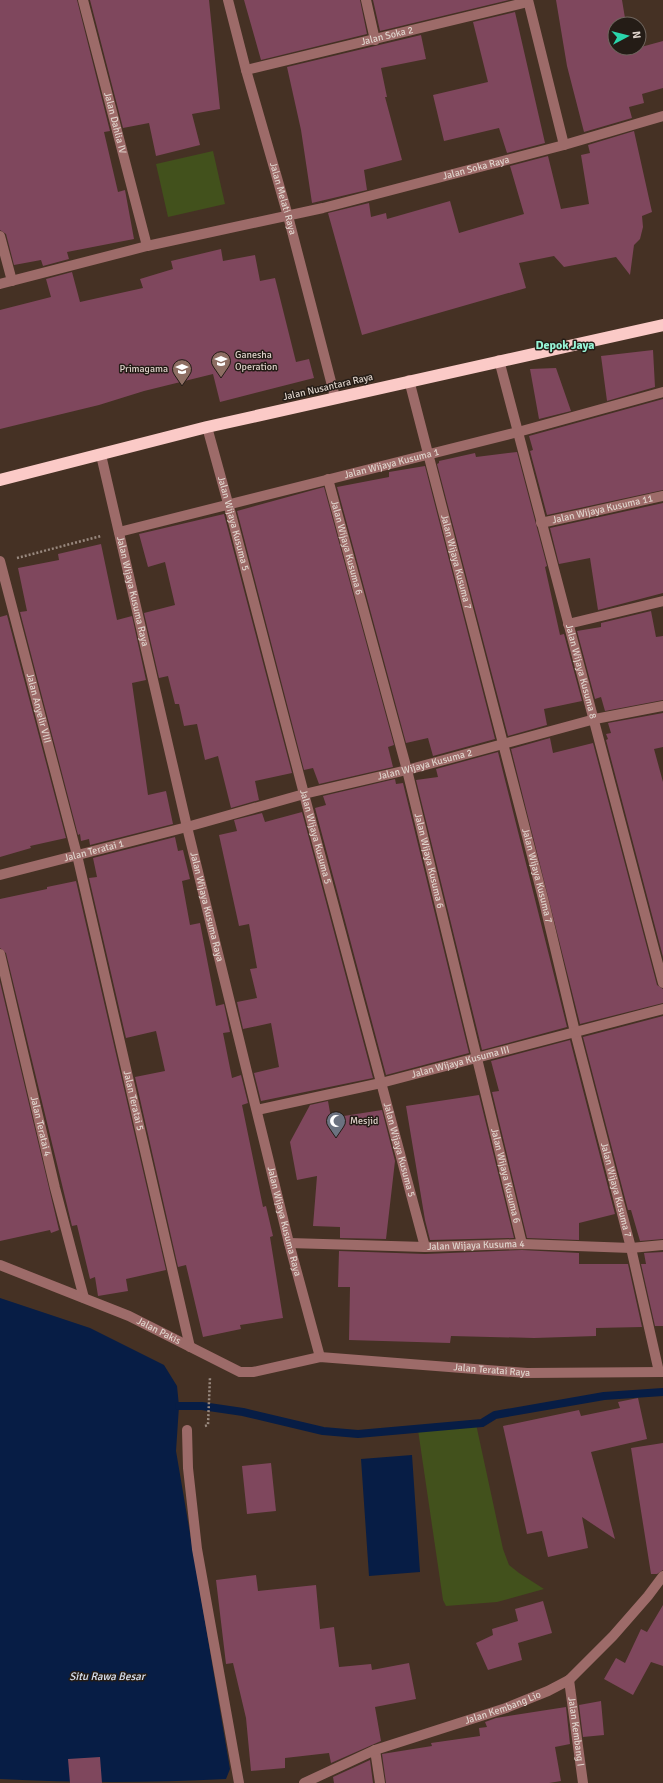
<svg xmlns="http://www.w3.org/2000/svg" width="663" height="1783" font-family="Signika,sans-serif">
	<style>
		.green { fill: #42511c }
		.water { fill: #071d45 }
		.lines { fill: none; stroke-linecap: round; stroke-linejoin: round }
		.stream { stroke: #071d45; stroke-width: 8 }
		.building { fill: #7f475d }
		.path { stroke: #99897f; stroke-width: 2.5; stroke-dasharray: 2 2; stroke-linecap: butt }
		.minor { stroke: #9d6b69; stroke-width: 10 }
		.highway { stroke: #fbcac7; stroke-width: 12 }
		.labels { text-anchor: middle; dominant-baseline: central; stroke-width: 3; stroke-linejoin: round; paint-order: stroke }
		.street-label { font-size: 10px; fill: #dfd3cb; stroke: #241c16 }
		.poi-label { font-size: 10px; fill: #dfd3cb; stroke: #241c16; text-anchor: start }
		.water-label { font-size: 11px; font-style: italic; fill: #dae2f1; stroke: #241c16 }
		.quarter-label { font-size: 12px; font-weight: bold; fill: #96f4d6; stroke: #241c16 }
	</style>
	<rect width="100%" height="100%" fill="#453124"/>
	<path class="green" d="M213,151L225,204L168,217L156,164Z
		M476,1424L503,1549L509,1565L519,1573L544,1589L497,1602L446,1606L443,1600L418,1430Z"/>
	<path class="water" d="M0,1298L90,1328L164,1365L177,1386L179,1406L176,1451L230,1769L226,1779C151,1783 75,1783 0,1779Z
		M412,1455L420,1572L369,1576L361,1459Z"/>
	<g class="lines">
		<path class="stream" d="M179,1406H202L243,1412L323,1431L358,1434L482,1423L495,1415L604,1396L663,1392"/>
	</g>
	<path class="building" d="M0,0H77L110,131L104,132L118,192L125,190L134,239L67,252L69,259L43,266L41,260L14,265L6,234L0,230Z
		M90,0H209L220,109L192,114L200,145L156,156L149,123L123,128Z
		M244,0H360L367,34L261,60Z
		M373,0H509L380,31Z
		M556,0H622L626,24H615V48H630V50L663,41V88L642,94L644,103L629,107L632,118L584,132L567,66Z
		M515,12L545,143L507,153L499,128L444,141L433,95L488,82L473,22Z
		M421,35L426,59L381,68L387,97H385L402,160L364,170L367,190L312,203L301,130L287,67Z
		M634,131L652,212L642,216L643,227L640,239L634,245L630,275L616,257L564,267L554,256L519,263L526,288L362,335L328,213L369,203L371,217L386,213L387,219L450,201L459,233L524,214L510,166L548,156L561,209L589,204L581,155L590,153L588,145Z
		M221,249L223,261L255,255L260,281L275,278L296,362L309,359L314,378L220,402L213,374L144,391L99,405L0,429V310L51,297L46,279L72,272L80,302L143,288L140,279L173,269L171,261Z
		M653,350L655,387L607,401L601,356Z
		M556,368L571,411L539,419L530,369Z
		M663,399V490L547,515L530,451L533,450L529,436Z
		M517,452L547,566L545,567L560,635L564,634L582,701L544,709L547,725L508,736L437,464L439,463V461L475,453L476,457Z
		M425,466L495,739L433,756L428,738L406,743L337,487L389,477V472Z
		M324,487L394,745L388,747L393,767L319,784L313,768L304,770L237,511Z
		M663,503V593L598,610L590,558L559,564L550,528Z
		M224,514L292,773L255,781L259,800L231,808L218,756L205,760L197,724L184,726L179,704H175L168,676L159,678L144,613L175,605L165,562L148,567L139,534Z
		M101,544L117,620L132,616L146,680L132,683L148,795L166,791L173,824L90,845L89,839L81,841L80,834L78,835L20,612L27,611L18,568L59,560L58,554Z
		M651,611L656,637L663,636V700L605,711L601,697L595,699L577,631L601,627V623Z
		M7,615L66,838L30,846L31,848L0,857V617Z
		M663,713V747L654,749L663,782V957L606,740L608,739L606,734L611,733L608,723Z
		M550,738L553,753L593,743L657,985L663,989V1003L580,1024L511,749Z
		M498,752L567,1027L482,1050L416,780L438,777L436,769Z
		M395,779L396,784L403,783L469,1053L386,1075L315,808L326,805L323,796Z
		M302,812L373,1078L261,1101L254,1073L279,1067L271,1023L243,1029L237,1002L257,998L250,969L257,968L249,924L239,926L219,835L237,831L234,820L262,813L265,822Z
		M175,837L178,851L183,850L190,879L182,881L190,925L200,923L216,1006L224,1004L230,1032L223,1033L232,1078L241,1075L248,1103L242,1105L263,1207L266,1206L273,1236L270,1237L283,1318L240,1325L241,1329L203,1337L186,1265L178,1267L135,1077L165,1071L156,1031L126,1038L89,878L97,877L93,858Z
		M76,881L166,1270L126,1279L128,1291L98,1296L95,1277L90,1279L77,1225L72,1226L6,953L0,948V899L47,889V887Z
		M0,982L59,1230L51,1233L50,1230L0,1241Z
		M663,1016V1239L640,1241L631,1210H628L583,1037Z
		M570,1040L615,1214L579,1223V1240L527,1238L492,1092L499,1091L491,1061Z
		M479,1095L514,1238L430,1240L425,1220L406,1106Z
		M328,1101L331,1118L382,1110L395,1161L386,1239L340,1238V1227L313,1226L317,1176L297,1180L290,1142L310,1105Z
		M522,1250L579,1253V1264H628L642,1327L596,1328V1336L534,1338L451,1336L450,1343L349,1340L350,1287H338L339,1251L425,1254Z
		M663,1252V1326H655L641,1264H646L644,1253Z
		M638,1398L647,1439L591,1452L615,1539L582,1517L588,1548L548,1557L542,1531L527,1534L503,1426L579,1410L581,1416L620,1408L618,1402Z
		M663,1443V1570L657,1574H651L631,1448Z
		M271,1463L276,1511L247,1514L242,1466Z
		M256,1575L258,1591L316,1585L320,1629L334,1627L339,1667L371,1664L372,1670L409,1663L416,1699L375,1707L381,1741L331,1763L329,1753L285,1758V1768L251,1771L246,1718L233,1663L226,1664L216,1580Z
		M543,1601L552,1633L518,1643L522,1660L488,1670L476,1643L493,1635L492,1629L518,1621L515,1609Z
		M663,1605V1666L651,1662L633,1695L604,1679L616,1658L625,1663L641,1629L647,1632Z
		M601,1701L604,1735L583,1737L579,1705Z
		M566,1707L570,1744L555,1747L561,1781L549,1783H386L382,1754L432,1746L431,1743L480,1736L479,1728L487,1727L485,1722L496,1718Z
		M100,1757L102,1783H70L68,1759Z
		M370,1760L373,1783H334L333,1777Z"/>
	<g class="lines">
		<path class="path" d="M17,558L101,536
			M205,1426L208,1425L210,1377"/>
		<g class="minor">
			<path id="s1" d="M83,0L147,246"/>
			<path id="s2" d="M228,0L246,70L288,216L335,397"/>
			<path d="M366,0L375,40"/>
			<path d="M528,0L564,145"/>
			<path id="s3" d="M246,70L528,2"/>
			<path d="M0,236L12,281"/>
			<path id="s4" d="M0,284L147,246L323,208L564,145L663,116"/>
			<path id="s5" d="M499,360L663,983"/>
			<path id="s6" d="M409,380L544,902L575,1032L631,1248L659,1372"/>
			<path id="s7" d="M207,427L231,514L304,794L425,1247"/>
			<path id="s8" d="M101,455L187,827L289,1243L320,1357"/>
			<path id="s9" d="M328,479L407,770L522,1244"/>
			<path id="s10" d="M541,523L663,496"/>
			<path id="s11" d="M119,532L518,432L663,392"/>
			<path id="s12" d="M0,561L77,855L190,1347"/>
			<path d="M568,624L663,601"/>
			<path id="s13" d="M0,875L187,827L304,794L407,770L595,719L663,706"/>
			<path id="s14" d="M0,954L55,1188L84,1298"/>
			<path id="s15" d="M257,1110L381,1083L663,1009"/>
			<path id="s16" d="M289,1243L425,1247L522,1244L631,1248L663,1245"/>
			<path id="s17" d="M0,1265L129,1316L240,1372H253L320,1357L527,1373L663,1372"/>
			<path d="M187,1430L188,1468L197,1549L239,1783"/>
			<path id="s18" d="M569,1680L583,1783"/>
			<path d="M375,1750L380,1783"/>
			<path id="s19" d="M304,1783L375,1750L506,1708L548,1691L569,1680L613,1636L648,1596L663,1576"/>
		</g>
		<path class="highway" d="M0,480L207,427L663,325"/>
	</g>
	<defs>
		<g id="school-pin" transform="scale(1)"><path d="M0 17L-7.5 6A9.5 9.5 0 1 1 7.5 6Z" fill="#8d6e63" stroke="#241c16"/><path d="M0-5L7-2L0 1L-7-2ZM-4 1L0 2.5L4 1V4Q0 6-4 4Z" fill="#fff"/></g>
		<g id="mosque-pin" transform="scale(1)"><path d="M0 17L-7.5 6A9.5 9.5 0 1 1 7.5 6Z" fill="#6b7280" stroke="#241c16"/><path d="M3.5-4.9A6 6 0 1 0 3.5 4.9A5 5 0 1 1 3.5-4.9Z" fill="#fff"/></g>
	</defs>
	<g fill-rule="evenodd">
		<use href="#school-pin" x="221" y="361"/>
		<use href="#school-pin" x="182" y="369"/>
		<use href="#mosque-pin" x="336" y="1121"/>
	</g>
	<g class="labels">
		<g class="street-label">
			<text stroke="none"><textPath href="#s3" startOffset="145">Jalan Soka 2</textPath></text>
			<text stroke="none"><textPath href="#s1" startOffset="127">Jalan Dahlia IV</textPath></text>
			<text stroke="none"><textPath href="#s4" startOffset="490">Jalan Soka Raya</textPath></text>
			<text stroke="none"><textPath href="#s2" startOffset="206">Jalan Melati Raya</textPath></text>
			<text transform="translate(328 387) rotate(-13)">Jalan Nusantara Raya</text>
			<text stroke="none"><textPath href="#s11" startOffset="281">Jalan Wijaya Kusuma 1</textPath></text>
			<text stroke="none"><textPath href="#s10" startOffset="63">Jalan Wijaya Kusuma 11</textPath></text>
			<text stroke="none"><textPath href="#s7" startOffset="100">Jalan Wijaya Kusuma 5</textPath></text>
			<text stroke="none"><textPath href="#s9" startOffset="71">Jalan Wijaya Kusuma 6</textPath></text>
			<text stroke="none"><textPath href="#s6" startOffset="188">Jalan Wijaya Kusuma 7</textPath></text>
			<text stroke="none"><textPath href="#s8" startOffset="140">Jalan Wijaya Kusuma Raya</textPath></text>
			<text stroke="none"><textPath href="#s5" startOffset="322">Jalan Wijaya Kusuma 8</textPath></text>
			<text stroke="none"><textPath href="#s12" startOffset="152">Jalan Anyelir VIII</textPath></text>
			<text stroke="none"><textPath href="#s13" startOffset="439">Jalan Wijaya Kusuma 2</textPath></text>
			<text stroke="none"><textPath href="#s7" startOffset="424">Jalan Wijaya Kusuma 5</textPath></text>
			<text stroke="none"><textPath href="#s13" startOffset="97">Jalan Teratai 1</textPath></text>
			<text stroke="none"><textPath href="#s9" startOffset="395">Jalan Wijaya Kusuma 6</textPath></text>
			<text stroke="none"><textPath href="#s6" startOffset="512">Jalan Wijaya Kusuma 7</textPath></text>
			<text stroke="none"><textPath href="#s8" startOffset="464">Jalan Wijaya Kusuma Raya</textPath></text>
			<text stroke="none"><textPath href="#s15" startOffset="209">Jalan Wijaya Kusuma III</textPath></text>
			<text stroke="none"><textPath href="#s12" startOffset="556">Jalan Teratai 5</textPath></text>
			<text stroke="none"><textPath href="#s14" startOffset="177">Jalan Teratai 4</textPath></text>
			<text stroke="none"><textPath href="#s7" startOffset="748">Jalan Wijaya Kusuma 5</textPath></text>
			<text stroke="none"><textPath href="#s9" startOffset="719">Jalan Wijaya Kusuma 6</textPath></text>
			<text stroke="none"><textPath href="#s6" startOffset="836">Jalan Wijaya Kusuma 7</textPath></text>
			<text stroke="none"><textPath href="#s8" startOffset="788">Jalan Wijaya Kusuma Raya</textPath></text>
			<text stroke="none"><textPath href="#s16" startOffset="187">Jalan Wijaya Kusuma 4</textPath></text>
			<text stroke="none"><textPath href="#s17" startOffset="172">Jalan Pakis</textPath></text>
			<text stroke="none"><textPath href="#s17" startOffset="517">Jalan Teratai Raya</textPath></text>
			<text stroke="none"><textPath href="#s19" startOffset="213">Jalan Kembang Lio</textPath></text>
			<text stroke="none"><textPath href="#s18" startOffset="52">Jalan Kembang I</textPath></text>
		</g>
		<g class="poi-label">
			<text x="235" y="355">Ganesha<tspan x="235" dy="12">Operation</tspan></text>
			<text x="168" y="369" text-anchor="end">Primagama</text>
			<text x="350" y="1121">Mesjid</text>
		</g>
		<g class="water-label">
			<text x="107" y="1676">Situ Rawa Besar</text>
		</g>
		<g class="quarter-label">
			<text x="565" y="345">Depok Jaya</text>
		</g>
	</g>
	<g transform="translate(627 36) rotate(83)"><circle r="19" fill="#241c16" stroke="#6f655e"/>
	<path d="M0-3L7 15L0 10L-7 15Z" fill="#2ad5ac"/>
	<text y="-6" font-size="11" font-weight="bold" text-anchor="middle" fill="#dfd3cb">N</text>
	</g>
</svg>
